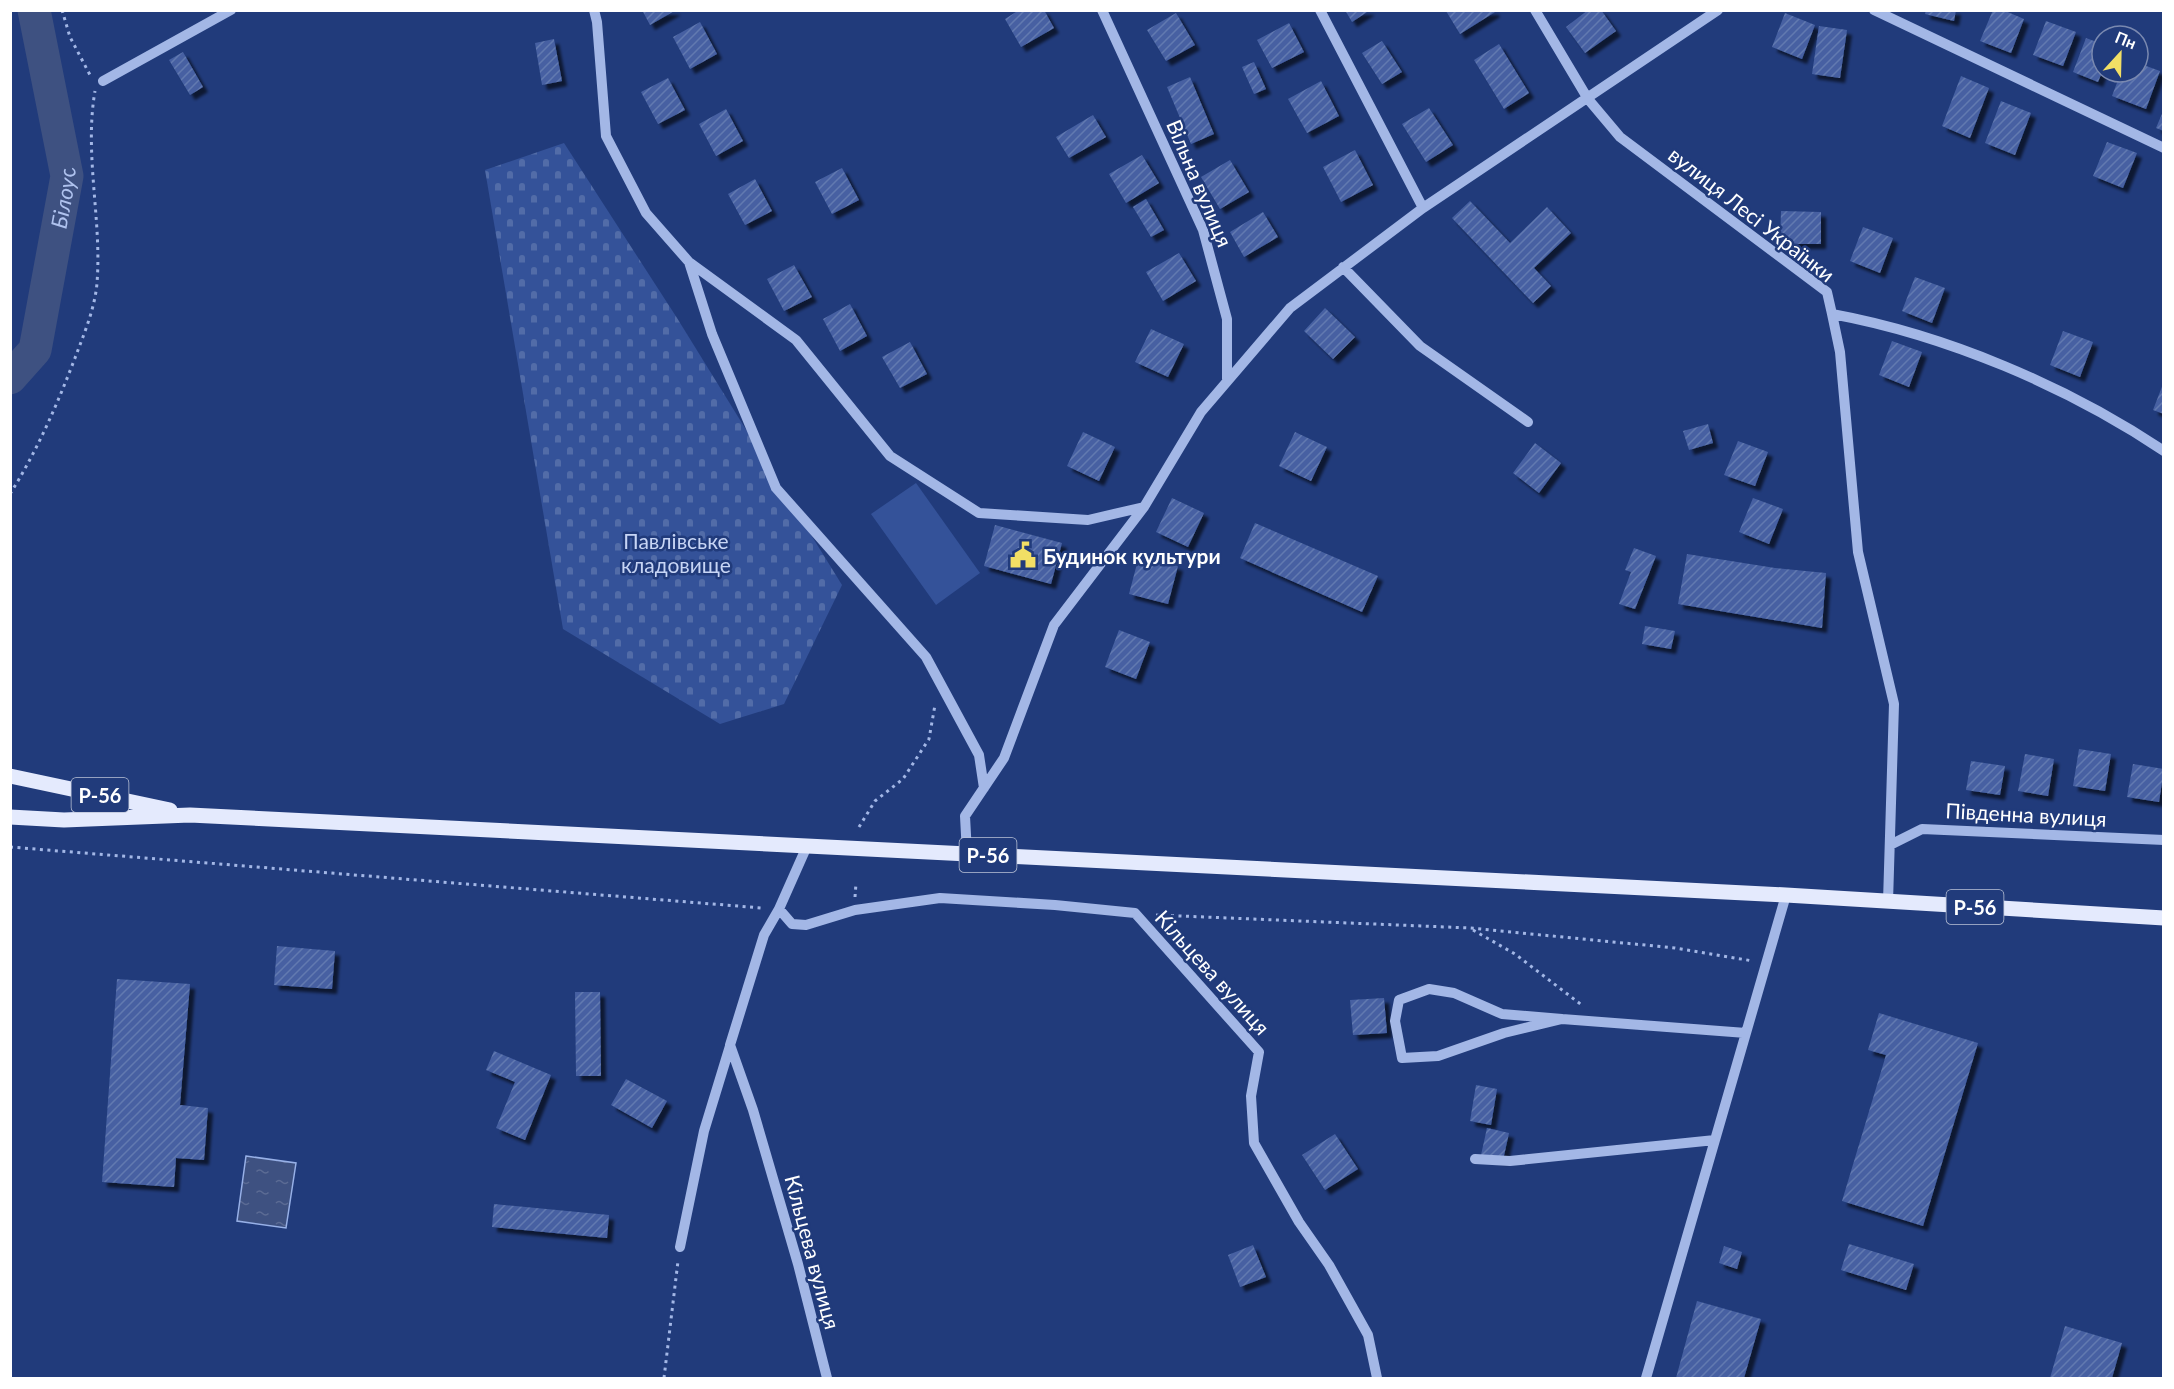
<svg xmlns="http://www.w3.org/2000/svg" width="2174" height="1389" font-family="Lato,sans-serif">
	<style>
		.cemetery { fill: url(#cemetery-stones) }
		.green { fill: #345299 }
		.water { fill: url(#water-ripples); stroke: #97b0e7; stroke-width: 1.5 }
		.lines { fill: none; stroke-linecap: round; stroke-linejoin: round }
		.river { stroke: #3e5181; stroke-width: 33 }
		.building { fill: url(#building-hatch); filter: url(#shadow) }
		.path { stroke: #a3b7e6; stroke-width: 3; stroke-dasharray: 3 4.5; stroke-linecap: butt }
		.minor { stroke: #a3b7e6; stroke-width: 10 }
		.major { stroke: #e4eafd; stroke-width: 15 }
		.labels { text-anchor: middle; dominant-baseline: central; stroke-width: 5; stroke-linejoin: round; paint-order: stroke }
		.shield { fill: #213b7b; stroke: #bcc4d7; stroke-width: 1.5 }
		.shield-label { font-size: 20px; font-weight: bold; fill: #fff }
		.street-label { font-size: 21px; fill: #fff; stroke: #213b7b }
		.park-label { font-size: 21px; fill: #c7d5f5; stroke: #213b7b }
		.poi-label { font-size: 21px; font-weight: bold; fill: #fff; stroke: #213b7b; text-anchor: start }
		.water-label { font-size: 22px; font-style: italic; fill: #afc2ee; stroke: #213b7b }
	</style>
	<defs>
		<pattern id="cemetery-stones" width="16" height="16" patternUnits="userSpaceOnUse" patternTransform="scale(1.5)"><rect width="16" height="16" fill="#345299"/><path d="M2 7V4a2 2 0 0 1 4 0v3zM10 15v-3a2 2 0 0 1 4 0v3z" fill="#526ca8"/></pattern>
		<pattern id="water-ripples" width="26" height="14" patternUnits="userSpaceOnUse" patternTransform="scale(1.5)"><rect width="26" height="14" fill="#3e5181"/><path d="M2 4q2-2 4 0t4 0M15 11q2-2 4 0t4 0" fill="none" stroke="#5b6b94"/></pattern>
		<pattern id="building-hatch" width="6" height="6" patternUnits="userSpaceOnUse" patternTransform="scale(1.5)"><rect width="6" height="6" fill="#4661a2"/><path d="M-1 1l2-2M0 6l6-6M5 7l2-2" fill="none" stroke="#6279b0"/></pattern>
		<filter id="shadow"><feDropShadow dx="5" dy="5" stdDeviation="1.5" flood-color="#0009"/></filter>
	</defs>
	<rect width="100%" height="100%" fill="#213b7b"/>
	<path class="cemetery" d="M564,143L677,318L842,585L784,704L720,724L563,629L485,170Z"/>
	<path class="green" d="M916,483L980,573L936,605L871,514Z"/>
	<path class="water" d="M246,1156L296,1163L286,1228L237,1221Z"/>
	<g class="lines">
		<path class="river" id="s1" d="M10,378L35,350L67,176L34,10"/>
	</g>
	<path class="building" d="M642,10H676L650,25Z
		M1019,10H1044L1054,28L1021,47L1005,19Z
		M1345,10H1370L1352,22Z
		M1494,10L1495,12L1460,34L1446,11Z
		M1588,10H1601L1616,31L1585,53L1566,27Z
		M1926,10H1956L1954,21L1925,14Z
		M1993,10H2003L2024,19L2011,53L1980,41Z
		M1176,13L1195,45L1166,61L1147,30Z
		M1785,13L1815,25L1802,59L1772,47Z
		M2046,21L2076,32L2063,66L2033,55Z
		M700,22L717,54L690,69L673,37Z
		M1289,23L1304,52L1272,68L1257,40Z
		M1819,26L1847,30L1840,78L1812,74Z
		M2086,38L2102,44V72L2098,82L2073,72Z
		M554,39L562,81L542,85L535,43Z
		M1382,41L1402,72L1382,84L1362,53Z
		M1499,44L1529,93L1504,109L1474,60Z
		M183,52L203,87L190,95L169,60Z
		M1254,62L1266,89L1254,94L1242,67Z
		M2138,63L2160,71L2146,109L2112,96L2121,72H2138Z
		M1961,76L1989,88L1970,138L1942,126Z
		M1190,77L1214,134L1191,144L1167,87Z
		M668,78L685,110L658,124L641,92Z
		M1321,81L1339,116L1307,133L1288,99Z
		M2001,101L2031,113L2015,155L1985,143Z
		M1429,108L1453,145L1426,162L1402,124Z
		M726,109L743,141L716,156L699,124Z
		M2164,109V131L2156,128Z
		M1093,115L1106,137L1069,158L1056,137Z
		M2107,142L2137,153L2123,188L2093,176Z
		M1355,150L1373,185L1341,202L1323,167Z
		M1142,155L1159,183L1126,203L1109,174Z
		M1230,160L1249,192L1220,209L1201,177Z
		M842,168L859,200L832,214L815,182Z
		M755,179L772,211L745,225L728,194Z
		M1146,199L1164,230L1151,237L1133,207Z
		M1470,201L1510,243L1547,207L1571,233L1534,268L1551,286L1533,303L1452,218Z
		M1781,211L1821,212V244H1780Z
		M1263,212L1278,237L1244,257L1230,232Z
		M1863,227L1893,238L1880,273L1850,261Z
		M1179,253L1196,281L1163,301L1146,272Z
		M794,265L812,297L784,311L767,279Z
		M1915,277L1945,288L1932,323L1902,311Z
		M850,304L867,336L840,351L823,319Z
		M1325,308L1355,337L1333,359L1304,331Z
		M1151,329L1184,344L1168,377L1135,362Z
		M2063,331L2093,342L2080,377L2050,365Z
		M1892,341L1922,352L1909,387L1879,375Z
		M910,342L927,374L900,388L882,357Z
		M2163,384H2164V414L2153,410Z
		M1708,424L1713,443L1689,450L1683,431Z
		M1083,432L1115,447L1099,481L1067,466Z
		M1295,432L1327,447L1311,481L1279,466Z
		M1738,441L1768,452L1755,486L1724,475Z
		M1535,443L1561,463L1539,493L1513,473Z
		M1172,498L1204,513L1188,547L1156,532Z
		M1753,498L1783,509L1769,544L1739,532Z
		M1255,523L1378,576L1362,612L1240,558Z
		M995,525L1062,543L1051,584L984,566Z
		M1634,548L1656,556L1635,609L1619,604L1631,572L1625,570Z
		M1687,554L1775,568L1826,573L1822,628L1678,604Z
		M1139,556L1178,566L1168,604L1129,594Z
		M1645,626L1675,631L1671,649L1642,644Z
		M1119,630L1150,642L1136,679L1105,667Z
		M2079,749L2111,754L2105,791L2073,786Z
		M2025,754L2054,759L2048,796L2018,791Z
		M1971,761L2005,766L2000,795L1966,790Z
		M2133,764L2164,769L2159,802L2127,797Z
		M277,946L335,951L332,989L274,985Z
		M117,979L190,984L180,1105L208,1108L204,1160L176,1158L174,1187L102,1182Z
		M575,992H600L601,1076H576Z
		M1384,998L1387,1033L1353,1035L1350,1000Z
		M1879,1013L1978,1043L1923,1226L1842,1201L1886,1055L1868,1050Z
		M494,1051L551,1075L525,1140L496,1128L515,1082L486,1070Z
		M626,1079L667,1101L652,1128L611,1105Z
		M1476,1085L1497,1089L1491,1125L1470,1121Z
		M1487,1128L1509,1133L1503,1160L1481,1155Z
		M1335,1134L1358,1169L1325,1190L1302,1155Z
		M494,1204L609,1215L607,1238L492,1227Z
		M1849,1244L1914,1264L1906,1290L1841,1270Z
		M1253,1245L1266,1277L1240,1287L1228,1255Z
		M1724,1246L1742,1252L1737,1269L1719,1263Z
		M1697,1301L1761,1319L1744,1378H1676Z
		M2065,1326L2122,1343L2112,1378H2050Z"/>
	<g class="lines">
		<path class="path" d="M62,10L70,37L90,75
			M10,494C37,451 57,405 75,358C84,334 95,308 97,283C102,220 84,154 95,91
			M859,827L875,801L903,779L929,739L935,705
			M10,847L762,908
			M855,897L856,883
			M1156,915L1470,928L1675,948L1753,961
			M1473,930L1515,954L1583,1006
			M664,1378L678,1261"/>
		<path class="minor" d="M594,10L597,22L606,136L646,213L689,262L796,340L890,456L979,513L1088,520L1144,507
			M1102,10L1203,230L1227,319V379
			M1320,10L1423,208
			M1535,10L1588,99L1620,137L1827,292L1832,314C1946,335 2067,386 2164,451
			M1874,10L2164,148
			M103,81L231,10
			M689,262L712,334L776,488L926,657L979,755L984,788
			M1343,267L1420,346L1528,422
			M1832,314L1840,352L1858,552L1894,704L1888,902
			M1890,845L1922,829L2164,840
			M967,854L965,816L1004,758L1054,625L1144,507L1201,412L1290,308L1423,208L1718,10
			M779,909L807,846
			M1562,1019L1502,1014L1454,993L1429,989L1399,1000L1395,1021L1402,1058L1438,1056L1504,1033L1562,1019L1746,1033
			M1475,1159L1510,1161L1715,1140
			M680,1247L704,1131L730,1046
			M827,1378L798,1264L753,1110L730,1045L764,935L779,909L792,924L806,925L855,910L940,898L1055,905L1135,913L1259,1052L1251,1096L1254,1143L1299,1222L1329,1265L1368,1335L1377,1378
			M1646,1378L1786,895"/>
		<path class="major" d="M10,776L170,810
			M10,817L64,820L190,815L1786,895L2164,918"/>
	</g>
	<defs>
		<g id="civic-bare" transform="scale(2.07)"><path d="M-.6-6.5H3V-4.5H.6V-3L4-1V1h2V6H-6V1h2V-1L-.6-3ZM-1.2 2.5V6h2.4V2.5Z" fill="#f2df65" stroke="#213b7b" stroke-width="2.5" paint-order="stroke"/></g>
	</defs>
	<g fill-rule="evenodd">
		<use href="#civic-bare" x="1023" y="555"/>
	</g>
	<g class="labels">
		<g class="shield">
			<rect x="71.5" y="778" width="57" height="34" rx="4.5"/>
			<rect x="959.5" y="838" width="57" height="34" rx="4.5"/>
			<rect x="1946.5" y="890" width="57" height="34" rx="4.5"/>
		</g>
		<g class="shield-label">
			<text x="100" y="795">Р-56</text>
			<text x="988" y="855">Р-56</text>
			<text x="1975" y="907">Р-56</text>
		</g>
		<g class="street-label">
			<text transform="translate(1200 183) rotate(67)">Вільна вулиця</text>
			<text transform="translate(1752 214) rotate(38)">вулиця Лесі Українки</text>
			<text transform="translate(2026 814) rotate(3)">Південна вулиця</text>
			<text transform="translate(1213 972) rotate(48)">Кільцева вулиця</text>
			<text transform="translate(813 1252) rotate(75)">Кільцева вулиця</text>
		</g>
		<g class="park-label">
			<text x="676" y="540">Павлівське<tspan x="676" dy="24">кладовище</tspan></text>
		</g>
		<g class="poi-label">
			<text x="1043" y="555">Будинок культури</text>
		</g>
		<g class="water-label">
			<text stroke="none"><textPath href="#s1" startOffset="192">Білоус</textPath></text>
		</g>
	</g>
	<rect width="2174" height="1389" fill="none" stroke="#ffffff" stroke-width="24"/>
	<g transform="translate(2120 54) rotate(22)"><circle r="28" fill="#213b7b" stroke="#7a89b0" stroke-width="1.5"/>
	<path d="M0-4.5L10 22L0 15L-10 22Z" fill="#f2df65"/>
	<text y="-9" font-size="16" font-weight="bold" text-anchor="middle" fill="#ffffff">Пн</text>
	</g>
</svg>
